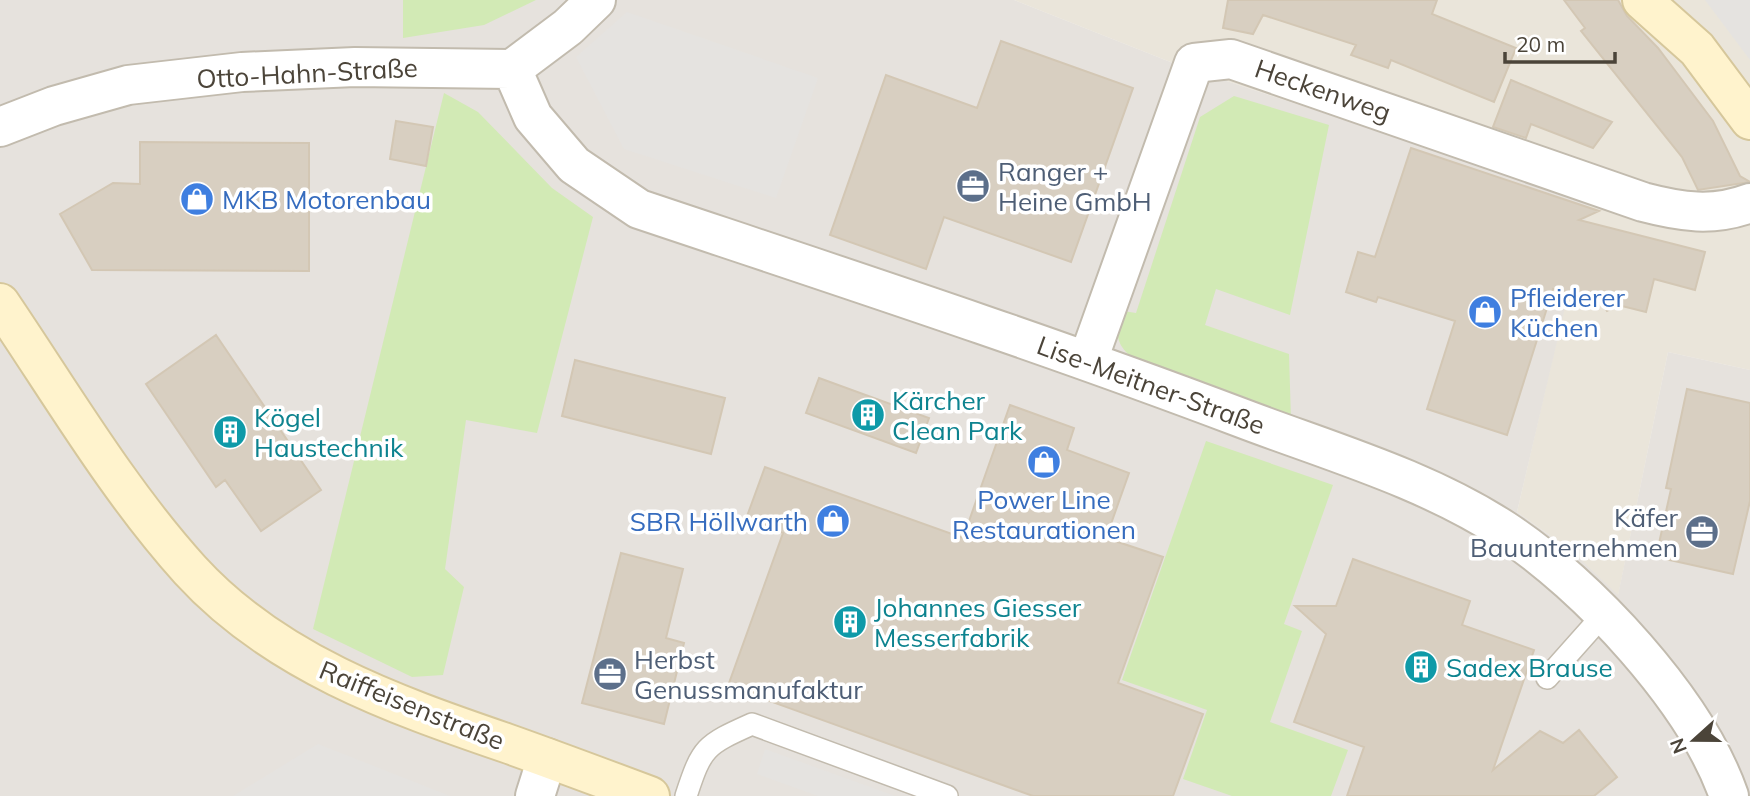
<svg xmlns="http://www.w3.org/2000/svg" width="1750" height="796" font-family="Mulish,sans-serif">
	<style>
		.residential { fill: #eae5da }
		.industrial { fill: #e6e2dd }
		.green { fill: #d2eab5 }
		.parking { fill: #e5e3e0 }
		.building { fill: #d8cfc1; stroke: #d3c7b4; stroke-width: 2 }
		.lines { fill: none; stroke-linecap: round; stroke-linejoin: round }
		.lane-casing { stroke: #c2bbae; stroke-width: 24 }
		.street-casing { stroke: #c2bbae; stroke-width: 42 }
		.secondary-casing { stroke: #d6c79b; stroke-width: 42 }
		.lane { stroke: #fff; stroke-width: 21 }
		.street { stroke: #fff; stroke-width: 38 }
		.secondary { stroke: #fff3cd; stroke-width: 38 }
		.labels { text-anchor: middle; dominant-baseline: central; stroke-width: 7; stroke-linejoin: round; paint-order: stroke }
		.street-label { font-size: 26px; fill: #4b4439; stroke: #fff }
		.service-label { font-size: 26px; fill: #4e5e75; stroke: #fff; text-anchor: start }
		.shop-label { font-size: 26px; fill: #366cbe; stroke: #fff; text-anchor: start }
		.culture-label { font-size: 26px; fill: #0d838f; stroke: #fff; text-anchor: start }
	</style>
	<rect width="100%" height="100%" fill="#f6f3ec"/>
	<path class="residential" d="M1014,0H1750V370L1668,352L1618,596L1573,552L1517,512L1589,201L1178,65Z"/>
	<path class="industrial" d="M0,0H1014L1178,65L1590,201L1517,512L1573,552L1618,595L1668,352L1750,370V796H0Z"/>
	<path class="green" d="M403,0H536L484,25L403,38Z
		M444,93L478,112L552,188L593,217L537,433L466,420L445,569L464,587L443,675L412,677L313,629Z
		M1234,96L1329,125L1290,315L1216,289L1205,325L1289,354L1291,420L1144,365C1118,350 1115,340 1117,310L1136,313L1200,117Z
		M1206,441L1333,485L1284,624L1302,631L1270,722L1348,750L1331,796H1232L1183,779L1207,710L1122,680Z"/>
	<path class="parking" d="M1705,0H1750V60Z
		M627,12L818,78L776,198L624,149L576,57Z
		M318,744L450,796H233Z
		M765,749L895,796H818L757,774Z"/>
	<path class="building" d="M1228,0H1437L1432,14L1516,48L1494,102L1391,60L1388,68L1351,55L1356,45L1263,15L1253,34L1223,28Z
		M1564,0H1618L1627,16L1658,48L1713,121L1740,176L1750,182L1698,190L1682,157L1581,31L1585,28Z
		M1001,41L1133,88L1071,262L944,217L926,269L830,235L886,75L977,108Z
		M1511,80L1612,122L1593,148L1531,124L1526,138L1493,127Z
		M396,121L433,127L426,166L390,159Z
		M140,142L309,143V271L92,270L60,214L113,183L140,184Z
		M1411,148L1599,211L1579,220L1705,252L1695,290L1654,279L1646,312L1618,305L1607,311L1601,300L1553,289L1507,435L1427,409L1455,321L1378,297L1376,302L1346,292L1358,252L1375,257Z
		M216,335L321,490L261,531L225,480L216,487L146,384Z
		M575,360L725,398L711,454L562,416Z
		M819,378L929,418L916,453L806,413Z
		M1687,389L1750,403V501L1733,574L1656,557L1671,489L1666,488Z
		M1010,405L1074,428L1067,450L1129,473L1106,538L1163,557L1118,683L1203,714L1173,796H1033L728,686L783,533L746,519L765,467L963,538Z
		M621,553L683,569L666,638L684,643L664,724L582,703Z
		M1353,559L1470,601L1462,625L1534,650L1493,770L1540,731L1563,743L1579,730L1617,777L1594,796H1347L1364,747L1294,722L1326,634L1295,606H1336Z"/>
	<g class="lines">
		<g class="lane-casing">
			<path id="lane" d="M1547,678L1603,615
				M686,796C702,747 705,745 752,724L947,796"/>
		</g>
		<g class="street-casing">
			<path id="street" d="M512,69L533,117L574,165L639,209C839,276 1041,342 1239,417C1328,451 1424,478 1504,530C1588,585 1696,701 1729,796
				M0,127L54,106L128,85L242,72L355,67L512,69L568,27L596,0
				M1088,360L1194,63L1231,59L1643,202C1681,212 1713,217 1750,203
				M535,796L547,758"/>
		</g>
		<g class="secondary-casing">
			<path id="secondary" d="M1642,0L1697,49L1750,120
				M0,303C61,393 117,489 190,570C274,662 392,704 506,743C554,760 602,778 650,796"/>
		</g>
		<use href="#lane" class="lane"/>
		<use href="#street" class="street"/>
		<use href="#secondary" class="secondary"/>
	</g>
	<defs>
		<g id="office-disc" transform="scale(1.75)"><circle r="9.5" fill="#5c6f8a" stroke="#fff"/><path d="M-6-3h4V-5.5h4V-3h4V5H-6ZM-1-4.5V-3h2v-1.5ZM-6 0V1H6V0Z" fill="#fff"/></g>
		<g id="shop-disc" transform="scale(1.75)"><circle r="9.5" fill="#3f7fe0" stroke="#fff"/><path d="M-5-2.5h2.3a2.7 3.5 0 0 1 5.4 0H5L5.5 6h-11ZM-1.5-2.5h3a1.5 2.3 0 0 0-3 0Z" fill="#fff"/></g>
		<g id="building-disc" transform="scale(1.75)"><circle r="9.5" fill="#0f9aa8" stroke="#fff"/><path d="M-4-6H4V6H1V3H-1V6H-4ZM-2.5-4.3h1.7v1.8h-1.7ZM.8-4.3h1.7v1.8H.8ZM-2.5-1h1.7V.8h-1.7ZM.8-1h1.7V.8H.8Z" fill="#fff"/></g>
	</defs>
	<g fill-rule="evenodd">
		<use href="#office-disc" x="973" y="186"/>
		<use href="#shop-disc" x="197" y="199"/>
		<use href="#shop-disc" x="1485" y="312"/>
		<use href="#building-disc" x="868" y="415"/>
		<use href="#building-disc" x="230" y="432"/>
		<use href="#shop-disc" x="1044" y="462"/>
		<use href="#shop-disc" x="833" y="521"/>
		<use href="#office-disc" x="1702" y="532"/>
		<use href="#building-disc" x="850" y="622"/>
		<use href="#building-disc" x="1421" y="667"/>
		<use href="#office-disc" x="610" y="674"/>
	</g>
	<g class="labels">
		<g class="street-label">
			<text transform="translate(307 73) rotate(-3)">Otto-Hahn-Straße</text>
			<text transform="translate(1323 90) rotate(19)">Heckenweg</text>
			<text transform="translate(1151 385) rotate(20)">Lise-Meitner-Straße</text>
			<text transform="translate(412 705) rotate(22)">Raiffeisenstraße</text>
		</g>
		<g class="service-label">
			<text x="998" y="171">Ranger +<tspan x="998" dy="30">Heine GmbH</tspan></text>
			<text x="1678" y="517" text-anchor="end">Käfer<tspan x="1678" dy="30">Bauunternehmen</tspan></text>
			<text x="634" y="659">Herbst<tspan x="634" dy="30">Genussmanufaktur</tspan></text>
		</g>
		<g class="shop-label">
			<text x="222" y="199">MKB Motorenbau</text>
			<text x="1510" y="297">Pfleiderer<tspan x="1510" dy="30">Küchen</tspan></text>
			<text x="1044" y="499" text-anchor="middle">Power Line<tspan x="1044" dy="30">Restaurationen</tspan></text>
			<text x="808" y="521" text-anchor="end">SBR Höllwarth</text>
		</g>
		<g class="culture-label">
			<text x="892" y="400">Kärcher<tspan x="892" dy="30">Clean Park</tspan></text>
			<text x="254" y="417">Kögel<tspan x="254" dy="30">Haustechnik</tspan></text>
			<text x="874" y="607">Johannes Giesser<tspan x="874" dy="30">Messerfabrik</tspan></text>
			<text x="1446" y="667">Sadex Brause</text>
		</g>
	</g>
	<g transform="translate(1694 740) rotate(249)" stroke="#ffffff" stroke-width="5" paint-order="stroke">
	<path d="M0-5L12 26L0 18L-12 26Z" fill="#4b4439"/>
	<text y="-10" font-size="19" font-weight="bold" text-anchor="middle" fill="#4b4439">N</text>
	</g>
	<path d="M1505 52v10h110v-10" fill="none" stroke="#4b4439" stroke-width="3.5"/>
	<text x="1516" y="52" font-size="21" fill="#4b4439" stroke="#ffffff" stroke-width="5" paint-order="stroke">20 m</text>
</svg>
